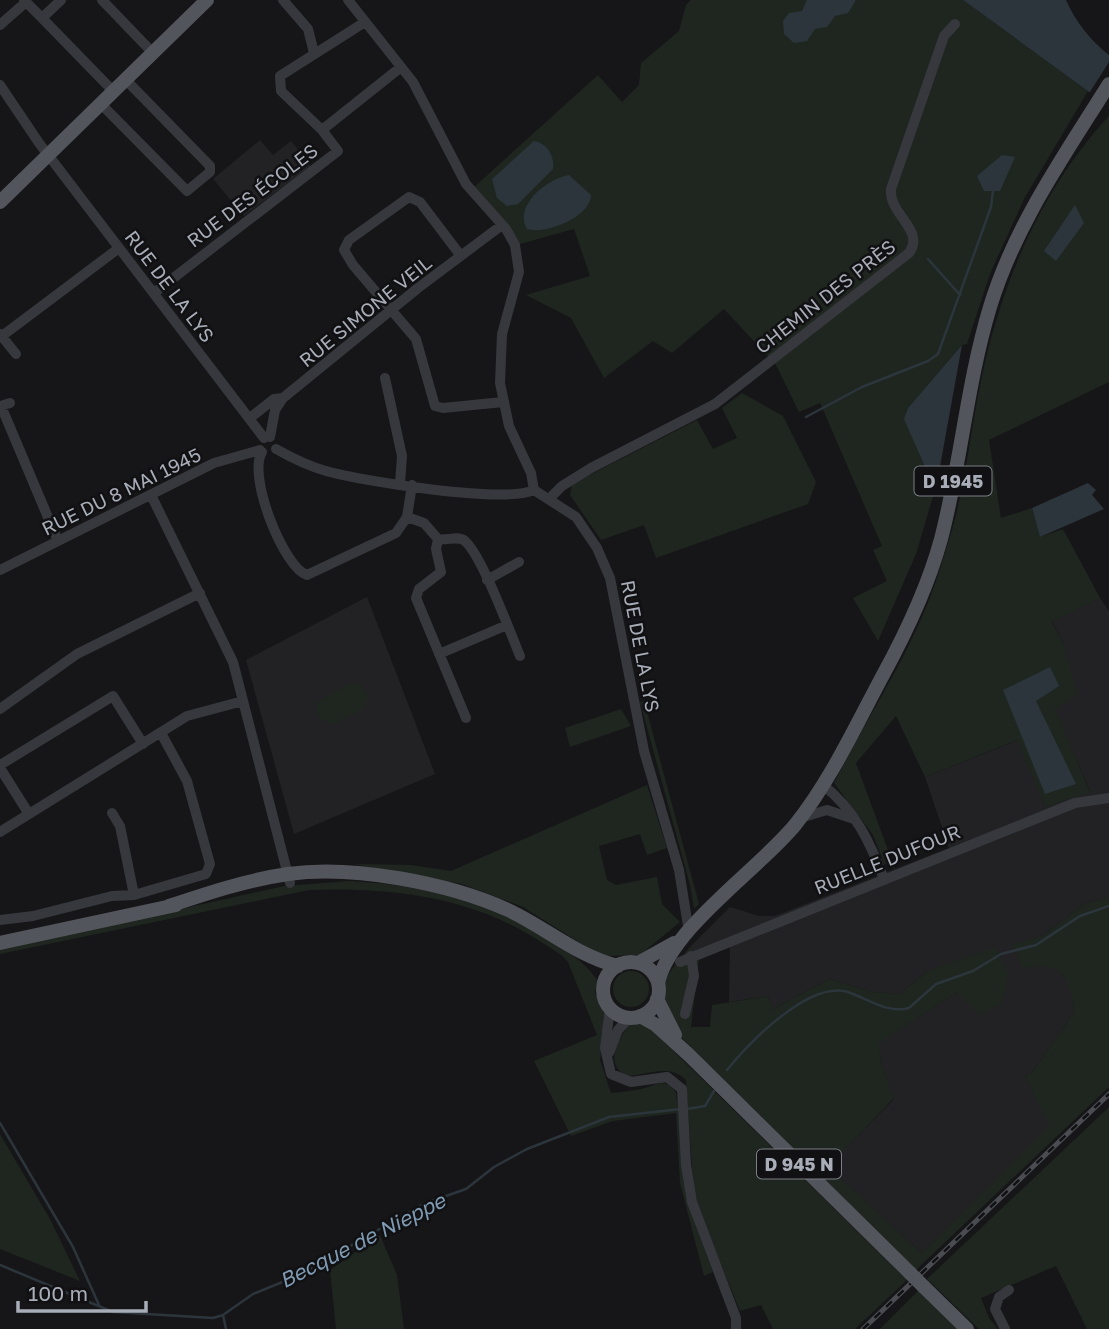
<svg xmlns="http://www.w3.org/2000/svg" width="1109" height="1329" font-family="'Golos Text',sans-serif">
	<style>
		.built { fill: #222225 }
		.green { fill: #1e261f }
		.water { fill: #2c353c }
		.pier { fill: #161618 }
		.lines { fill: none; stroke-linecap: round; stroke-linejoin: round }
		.stream { stroke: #2c353c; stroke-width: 2.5 }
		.minor { stroke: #37383d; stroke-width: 10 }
		.major { stroke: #53555c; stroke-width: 14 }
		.rail-casing { stroke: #4a4c52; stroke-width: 5 }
		.rail { stroke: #111113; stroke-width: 2.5; stroke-dasharray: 8; stroke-linecap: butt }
		.major-bridge { stroke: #53555c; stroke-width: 14 }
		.labels { text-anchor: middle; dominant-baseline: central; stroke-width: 5; stroke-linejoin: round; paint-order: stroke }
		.shield { fill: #111113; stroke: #7b7e86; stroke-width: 2 }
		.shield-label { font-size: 18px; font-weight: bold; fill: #a8adb8 }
		.street-label { font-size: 19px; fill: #a8adb8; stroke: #111113 }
		.water-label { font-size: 21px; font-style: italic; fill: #7f9bb3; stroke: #111113 }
	</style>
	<rect width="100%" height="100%" fill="#161618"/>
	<path class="built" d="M260,140L273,155L291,141L311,166L244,216L213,179Z
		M367,597L435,774L294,834L246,660Z
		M1100,598L1109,611V897L1084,904L1042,936L1044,965L1059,970L1070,984L1074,1012L1032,1073L1025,1076L1050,1126L922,1253L827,1167L894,1099L881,1064L878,1043L957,992L1002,1003L929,970L900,994L872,992L830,979L773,1009L768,996L729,1002L730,946L699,958L690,947L730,907L759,916H775L949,848L925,777L1018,740L1045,807L1090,791L1054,709L1064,645L1052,621Z"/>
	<path class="green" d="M691,0H963L1088,91L1024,199L990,274L967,344L962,345L908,408L905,419L931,482L937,483L916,554L878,641L853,598L887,581L873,550L882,546L820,403L799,412L776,365L724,309L672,353L653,341L604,378L571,318L526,295L590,276L574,229L520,244L510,227L474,187L598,75L622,102L639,85L641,63L679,31L686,5Z
		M1109,116V382L989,440L1001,518L1032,508L1040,537L1063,529L1100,598L1052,622L1064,645L1077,694L1055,709L1090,792L1045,807L1017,740L925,777L896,716L856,763L895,869L884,863L873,835L834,783C864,723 902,667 927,605C937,581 944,555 952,530C968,474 972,414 986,358C1008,268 1046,184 1109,116Z
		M742,393L783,416L816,482L808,504L656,558L644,525L601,540L570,495L572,484L697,420L713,449L737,438L722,408Z
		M357,683L362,686L369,697L363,709L334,724L321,720L316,709L318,701L349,684Z
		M644,701L699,904L694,909L690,885L640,702Z
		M621,709L631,726L570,747L565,728Z
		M647,785L667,848L647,855L640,834L599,846L607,880L616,885L657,877L662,904L680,922L640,955L601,956L523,907L462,884L354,864L411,865L451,871Z
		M350,881C422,885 487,901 548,939C566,950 585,962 597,980L595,993L605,1014L600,1060L611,1093C621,1092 631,1091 641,1089C656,1086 665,1076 676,1093L695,1224L713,1272L704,1276L680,1183L676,1113L613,1121L571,1136L534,1061L597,1035L568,962C560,952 548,947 538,940C470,896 388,887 309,890L0,954V949L284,886Z
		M1109,897V1087L916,1270L683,1039C653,993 655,988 690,947L699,958L691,1027H710L712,1005L768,996L773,1009L830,979L872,992L900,994L929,970L995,947L1009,974L1002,1003L980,1015L957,992L879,1043L881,1064L894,1098L828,1167L922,1253L1049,1126L1025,1076L1032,1073L1074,1012C1069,975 1064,962 1023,968L1012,945L1042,936L1084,904Z
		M613 989a18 18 0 1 1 36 0a18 18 0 1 1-36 0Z
		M639,1022L652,1030L907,1280L855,1329H773L761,1305L740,1311L700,1213L693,1185L686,1080C670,1063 647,1075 627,1076C603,1064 618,1039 630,1024Z
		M1109,1107V1329H1087L1056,1266L981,1298L989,1318L998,1329H979L927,1279Z
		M0,1134L50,1219L80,1281L0,1249Z
		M380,1235L397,1275L404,1329H336L330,1270Z
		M919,1290L959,1329H880Z"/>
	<path class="water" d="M807,0H855V2L848,13L835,16L827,27L815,29L807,41L794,43L784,34L783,21L789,13L802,11Z
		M963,0H1066C1075,21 1091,41 1109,55V110L1096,97Z
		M534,141C547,143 555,156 553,169L518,204L507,206L497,198L492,179Z
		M1002,155L1015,157L1000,191H984L977,176Z
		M569,175L591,195C591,217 545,235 527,229C513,206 548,178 569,175Z
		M1075,205L1084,223L1056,261L1044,251Z
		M962,345L937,483H932L904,419L908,408Z
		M1088,483L1096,490L1092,495L1104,509L1040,537L1032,508Z
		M1050,667L1059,686L1036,701L1076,784L1045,794L1003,690Z"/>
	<path class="pier" d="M1109,62V111L1107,113L1088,95Z"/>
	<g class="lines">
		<path class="stream" d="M928,259L960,295
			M806,417L862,387L928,361L938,354L991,207L993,191
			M727,1070C749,1043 809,980 848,992C868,999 888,1014 909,1008L936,984L973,971L1001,954L1036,945L1080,916L1109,906
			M687,1109L705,1106L714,1091
			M0,1123L73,1247L99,1305
			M0,1265L113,1312L213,1318L223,1315L253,1294L302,1274L423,1204L466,1189L494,1167L527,1149L609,1117L681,1109
			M223,1315L226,1329"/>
		<path class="minor" d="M24,0L42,18L61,0
			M102,0L152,52
			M283,0L308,29L314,53
			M348,0L413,82L466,184L506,229L515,245L519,272L502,334L500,383L509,426L531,473L534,490
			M42,18L113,91
			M0,25L26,2
			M0,85L39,143L264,438
			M100,103L187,191L210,172V166L125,79
			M322,130L281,91L280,76L365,22
			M461,256L420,202L409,197L349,240L344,250L353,265L416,339L435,406L443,408L503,402
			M154,293L338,151L322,130L401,67
			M0,334L16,354
			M2,336L119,248
			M385,378L402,456L400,484
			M10,403L1,406L58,541
			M250,418L274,399L283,398
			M270,437L275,410L283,398L418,288L502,225
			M276,449C292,458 308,466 326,471C361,481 504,504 534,490
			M262,452C247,476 284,568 307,575L396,533L407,517L412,485
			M534,490L576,517L597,548L610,578L644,751L679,870L689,932
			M151,495L233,662L290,883
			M550,498L562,486L591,468L715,404L909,253C926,230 888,214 891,189L944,36L955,24
			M407,517L424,523L438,539C446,541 458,535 465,541C482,556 510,632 520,656
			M438,539L436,549L441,572L419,589L416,598L466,718
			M0,570L214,463L260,450
			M487,580L519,562
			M439,654L507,625
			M0,709L77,654L200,593
			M0,765L113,696L143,744
			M0,768L29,814
			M823,785C855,810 870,842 884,879
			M112,813L120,826L134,895
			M800,818L827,810L854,819
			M0,832L187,716L243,701
			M0,920L33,916L112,896L134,895L206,874L210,864L187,781L161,733
			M680,962L1075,803L1109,798
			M610,1008L605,1048L611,1074L631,1082L667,1077L682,1089L686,1165L692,1202L736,1318V1329
			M685,1014L694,976L691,956
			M609,1053L618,1030L630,1017
			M1005,1329L995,1309L999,1297L1009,1290"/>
		<path class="major" d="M0,202L207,0
			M169,906C208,893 247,880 288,874C353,865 449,883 508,910C545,927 577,956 618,966
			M0,943L176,905
			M603 990a28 28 0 1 1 56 0a28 28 0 1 1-56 0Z
			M638,963L674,943
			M658,983C670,929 759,869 795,825C831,780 856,725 883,675C907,631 928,587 941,539C961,463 967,383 990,307C1015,225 1064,156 1109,84
			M657,999L675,1035
			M640,1016L656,1025L689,1055L910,1273
			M924,1287L967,1329"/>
		<g class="rail-casing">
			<path id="rail" d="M863,1329L1109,1094"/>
		</g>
		<use href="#rail" class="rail"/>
		<path class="major-bridge" d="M910,1273L924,1287"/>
	</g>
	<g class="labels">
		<g class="shield">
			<rect x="914.5" y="466.5" width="77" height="29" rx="5"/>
			<rect x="757" y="1149.5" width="84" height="29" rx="5"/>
		</g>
		<g class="shield-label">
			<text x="953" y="481">D 1945</text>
			<text x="799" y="1164">D 945 N</text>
		</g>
		<g class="street-label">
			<text transform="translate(252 195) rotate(-37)">RUE DES ÉCOLES</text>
			<text transform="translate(170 286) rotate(53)">RUE DE LA LYS</text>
			<text transform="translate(825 296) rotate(-38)">CHEMIN DES PRÈS</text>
			<text transform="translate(365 311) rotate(-39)">RUE SIMONE VEIL</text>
			<text transform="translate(121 491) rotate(-26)">RUE DU 8 MAI 1945</text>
			<text transform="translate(641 646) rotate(79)">RUE DE LA LYS</text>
			<text transform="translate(887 859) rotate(-22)">RUELLE DUFOUR</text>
		</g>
		<g class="water-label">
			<text transform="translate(362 1240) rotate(-27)">Becque de Nieppe</text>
		</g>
	</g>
	<path d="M18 1301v10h128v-10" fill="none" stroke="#a8adb8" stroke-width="3.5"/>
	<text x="28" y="1301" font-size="21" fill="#a8adb8" stroke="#111113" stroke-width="5" paint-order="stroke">100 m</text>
</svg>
